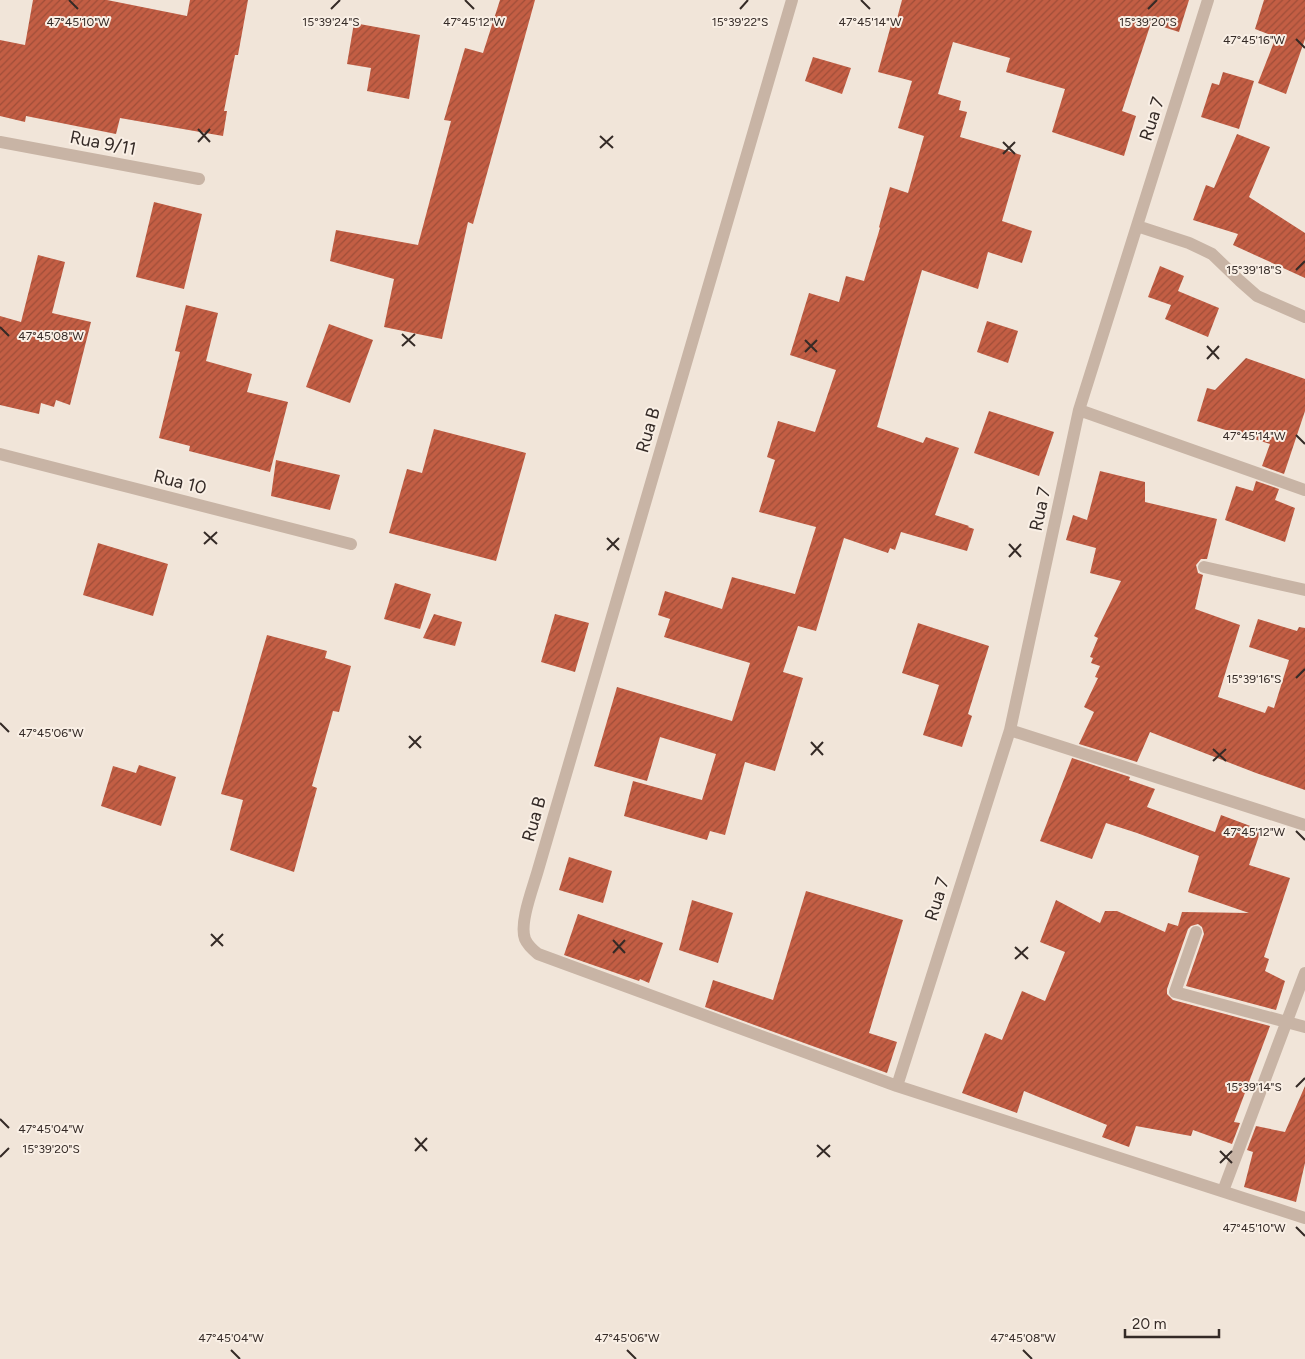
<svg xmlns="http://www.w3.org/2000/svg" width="1305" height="1359" font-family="Figtree,sans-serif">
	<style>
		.building { fill: url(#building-hatch) }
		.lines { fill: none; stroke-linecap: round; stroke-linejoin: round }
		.street { stroke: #c8b4a5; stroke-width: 12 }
		.ticks { fill: none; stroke: #342a26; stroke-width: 2 }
		.labels { text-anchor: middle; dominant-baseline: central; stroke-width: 4; stroke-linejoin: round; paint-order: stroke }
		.street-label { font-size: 18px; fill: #342a26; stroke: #f9efe5 }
		.ticks-label { font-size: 12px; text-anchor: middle; fill: #342a26; stroke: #f9efe5; stroke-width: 4; stroke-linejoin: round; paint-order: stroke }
	</style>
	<defs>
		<pattern id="building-hatch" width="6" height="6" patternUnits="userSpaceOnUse" patternTransform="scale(1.25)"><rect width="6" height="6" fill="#c35e44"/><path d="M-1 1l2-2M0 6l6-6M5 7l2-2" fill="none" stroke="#9f4e39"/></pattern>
	</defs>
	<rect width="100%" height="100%" fill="#f1e5d9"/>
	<path class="building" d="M33,0H107L187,16L190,0H248L238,55H235L224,111H227L223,136L120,118L116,134L26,116L25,122L0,116V40L25,45Z
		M500,0H535L473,224L468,222L442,339L384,327L394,279L330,261L336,230L418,245L451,121L444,120L465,48L483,53Z
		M902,0H1189L1179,32L1151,23L1122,111L1136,116L1124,156L1052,132L1065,89L1006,72L1010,58L953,42L938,94L961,101L959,110L967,112L960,137L1021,155L1002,221L1032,231L1022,263L988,252L978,289L922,270L877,427L923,443L926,437L959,448L935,515L969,526L968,527L974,529L967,551L901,532L895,550L890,548L888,553L844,538L816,631L798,626L783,672L803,678L775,771L745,762L725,835L710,831L707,840L624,816L633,781L702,800L716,754L660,737L647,781L594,766L617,687L732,721L750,663L664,637L670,619L658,615L665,591L722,609L732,577L795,594L816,527L759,512L775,460L767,457L778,421L815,432L836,370L790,355L809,293L839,302L846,276L864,281L880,228L879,227L890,187L908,193L924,136L898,128L912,81L878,72L891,25L895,26Z
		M1264,0H1305V39L1286,94L1258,83L1276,37L1255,29Z
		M354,23L420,35L409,99L367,91L371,68L347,64Z
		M813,57L851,68L842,94L805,81Z
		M1223,72L1254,81L1239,129L1201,117L1212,83L1219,85Z
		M1237,134L1270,147L1249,197L1305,233V278L1233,245L1238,234L1193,220L1206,185L1214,188Z
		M154,202L202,214L184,289L136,277Z
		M38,255L65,262L52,313L91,322L70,405L56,400L54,407L41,403L39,414L0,405V316L21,322Z
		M1160,266L1184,276L1178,291L1219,308L1208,337L1165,319L1171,305L1148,297Z
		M186,305L218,313L206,361L252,374L247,392L288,402L270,472L189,451L190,446L159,438L180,352L175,351Z
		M987,321L1018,331L1008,363L977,352Z
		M329,324L373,340L350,403L306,387Z
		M1246,358L1305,379V411L1284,474L1262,466L1270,444L1197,421L1207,388L1215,390Z
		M989,411L1054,432L1039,476L974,453Z
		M434,429L526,453L496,561L389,533L407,469L422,473Z
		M276,460L340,475L330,510L271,496Z
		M1100,471L1145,482V502L1217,519L1207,559H1201L1196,565L1198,573L1203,575L1195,609L1240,625L1218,697L1265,713L1268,706L1274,708L1289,660L1249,647L1258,619L1297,631L1299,627L1305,628V790L1256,773L1150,732L1137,762L1079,744L1094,712L1084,707L1098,678L1095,677L1100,666L1091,663L1093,658L1090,657L1098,638L1094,636L1121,581L1090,573L1096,548L1066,540L1073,515L1087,520Z
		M1256,481L1279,489L1275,500L1295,508L1285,542L1225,520L1236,486L1253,491Z
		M98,543L168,564L153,616L83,595Z
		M395,583L431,594L420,629L384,619Z
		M434,614L462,622L455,646L423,638Z
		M555,614L589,623L575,672L541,662Z
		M918,623L989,646L968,714L972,716L962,747L923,735L939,685L902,673Z
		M267,635L327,651L325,658L351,666L339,712L333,711L312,786L317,788L294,872L230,850L243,800L221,794Z
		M1072,758L1130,777L1129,780L1155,789L1147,807L1215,832L1221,815L1261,830L1249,865L1290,878L1264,957L1269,959L1265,971L1285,981L1276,1010L1186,986L1204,934L1202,927L1198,924L1191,926L1188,929L1167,989V994L1173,1000L1270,1026L1234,1122L1240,1123L1232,1144L1193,1130L1191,1136L1136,1126L1129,1147L1102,1137L1107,1125L1024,1091L1017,1113L962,1093L985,1033L1002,1040L1022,991L1045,1001L1065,952L1040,942L1056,900L1100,923L1105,911H1117L1165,932L1168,923L1178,926L1182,912L1249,913L1188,892L1199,856L1137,833L1106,823L1092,859L1040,841Z
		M139,765L176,777L161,826L101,806L113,766L136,773Z
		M569,857L612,871L603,903L559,890Z
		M806,891L903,920L869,1033L897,1042L887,1073L705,1007L713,980L773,1000Z
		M692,900L733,913L718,963L679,950Z
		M578,914L663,943L649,983L640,979L639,981L564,955Z
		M1305,1086V1163L1296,1202L1244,1187L1253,1152L1247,1150L1256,1126L1285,1132Z"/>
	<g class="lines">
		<path class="street" d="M792,0L538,870C533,888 519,923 525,939C528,946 533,950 538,954L897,1086L1305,1218
			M0,142L199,179
			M1137,226L1189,243L1212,254L1240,281L1257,296L1305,317
			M1079,410L1305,490
			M0,454L351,544
			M1204,567L1305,590
			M1010,730L1305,825
			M1196,932L1175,992L1305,1027
			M897,1086L1010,730L1079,410L1208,0
			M1223,1191L1305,973"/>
	</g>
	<path class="ticks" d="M69,0L78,9M465,0L474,9M861,0L870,9M331,9L340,0M740,9L748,0M1148,9L1157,0M1296,39L1305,48M198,129L210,142M600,136L613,148M198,142L210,129M1003,142L1015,154M600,148L613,136M1003,154L1015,142M1296,270L1305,261M0,327L9,336M402,334L415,346M805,340L817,352M402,346L415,334M1207,346L1219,359M805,352L817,340M1207,359L1219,346M1296,435L1305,444M204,532L217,544M607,538L619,550M204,544L217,532M1009,544L1021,557M607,550L619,538M1009,557L1021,544M1296,678L1305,669M0,723L9,732M409,736L421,748M811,742L823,755M409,748L421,736M1213,749L1226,761M811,755L823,742M1213,761L1226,749M1296,831L1305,840M211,934L223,946M613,940L625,953M211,946L223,934M1015,947L1028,959M613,953L625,940M1015,959L1028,947M1296,1087L1305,1078M0,1119L9,1128M415,1138L427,1151M817,1145L830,1157M415,1151L427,1138M1220,1151L1232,1163M0,1157L9,1148M817,1157L830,1145M1220,1163L1232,1151M1296,1227L1305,1236M231,1350L240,1359M627,1350L636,1359M1023,1350L1032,1359"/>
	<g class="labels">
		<g class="street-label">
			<text transform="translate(1152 119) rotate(-72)">Rua 7</text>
			<text transform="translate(103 143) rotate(11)">Rua 9/11</text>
			<text transform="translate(648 430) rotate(-74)">Rua B</text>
			<text transform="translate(180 482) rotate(14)">Rua 10</text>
			<text transform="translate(1040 509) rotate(-78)">Rua 7</text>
			<text transform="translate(534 819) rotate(-74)">Rua B</text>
			<text transform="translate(937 899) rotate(-73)">Rua 7</text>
		</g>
	</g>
	<g class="ticks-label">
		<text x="78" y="26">47°45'10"W</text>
		<text x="331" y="26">15°39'24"S</text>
		<text x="474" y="26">47°45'12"W</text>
		<text x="740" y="26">15°39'22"S</text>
		<text x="870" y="26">47°45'14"W</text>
		<text x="1148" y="26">15°39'20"S</text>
		<text x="1254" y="44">47°45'16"W</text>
		<text x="1254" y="274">15°39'18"S</text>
		<text x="51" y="340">47°45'08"W</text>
		<text x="1254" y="440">47°45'14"W</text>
		<text x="1254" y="683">15°39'16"S</text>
		<text x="51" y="737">47°45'06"W</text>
		<text x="1254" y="836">47°45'12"W</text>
		<text x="1254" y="1091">15°39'14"S</text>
		<text x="51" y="1133">47°45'04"W</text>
		<text x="51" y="1153">15°39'20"S</text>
		<text x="1254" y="1232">47°45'10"W</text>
		<text x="231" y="1342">47°45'04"W</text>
		<text x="627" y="1342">47°45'06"W</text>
		<text x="1023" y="1342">47°45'08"W</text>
	</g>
	<path d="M1125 1329v8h94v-8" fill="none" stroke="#342a26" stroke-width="2.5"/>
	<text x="1132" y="1329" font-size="15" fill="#342a26" stroke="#f9efe5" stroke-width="4" paint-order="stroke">20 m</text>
</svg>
